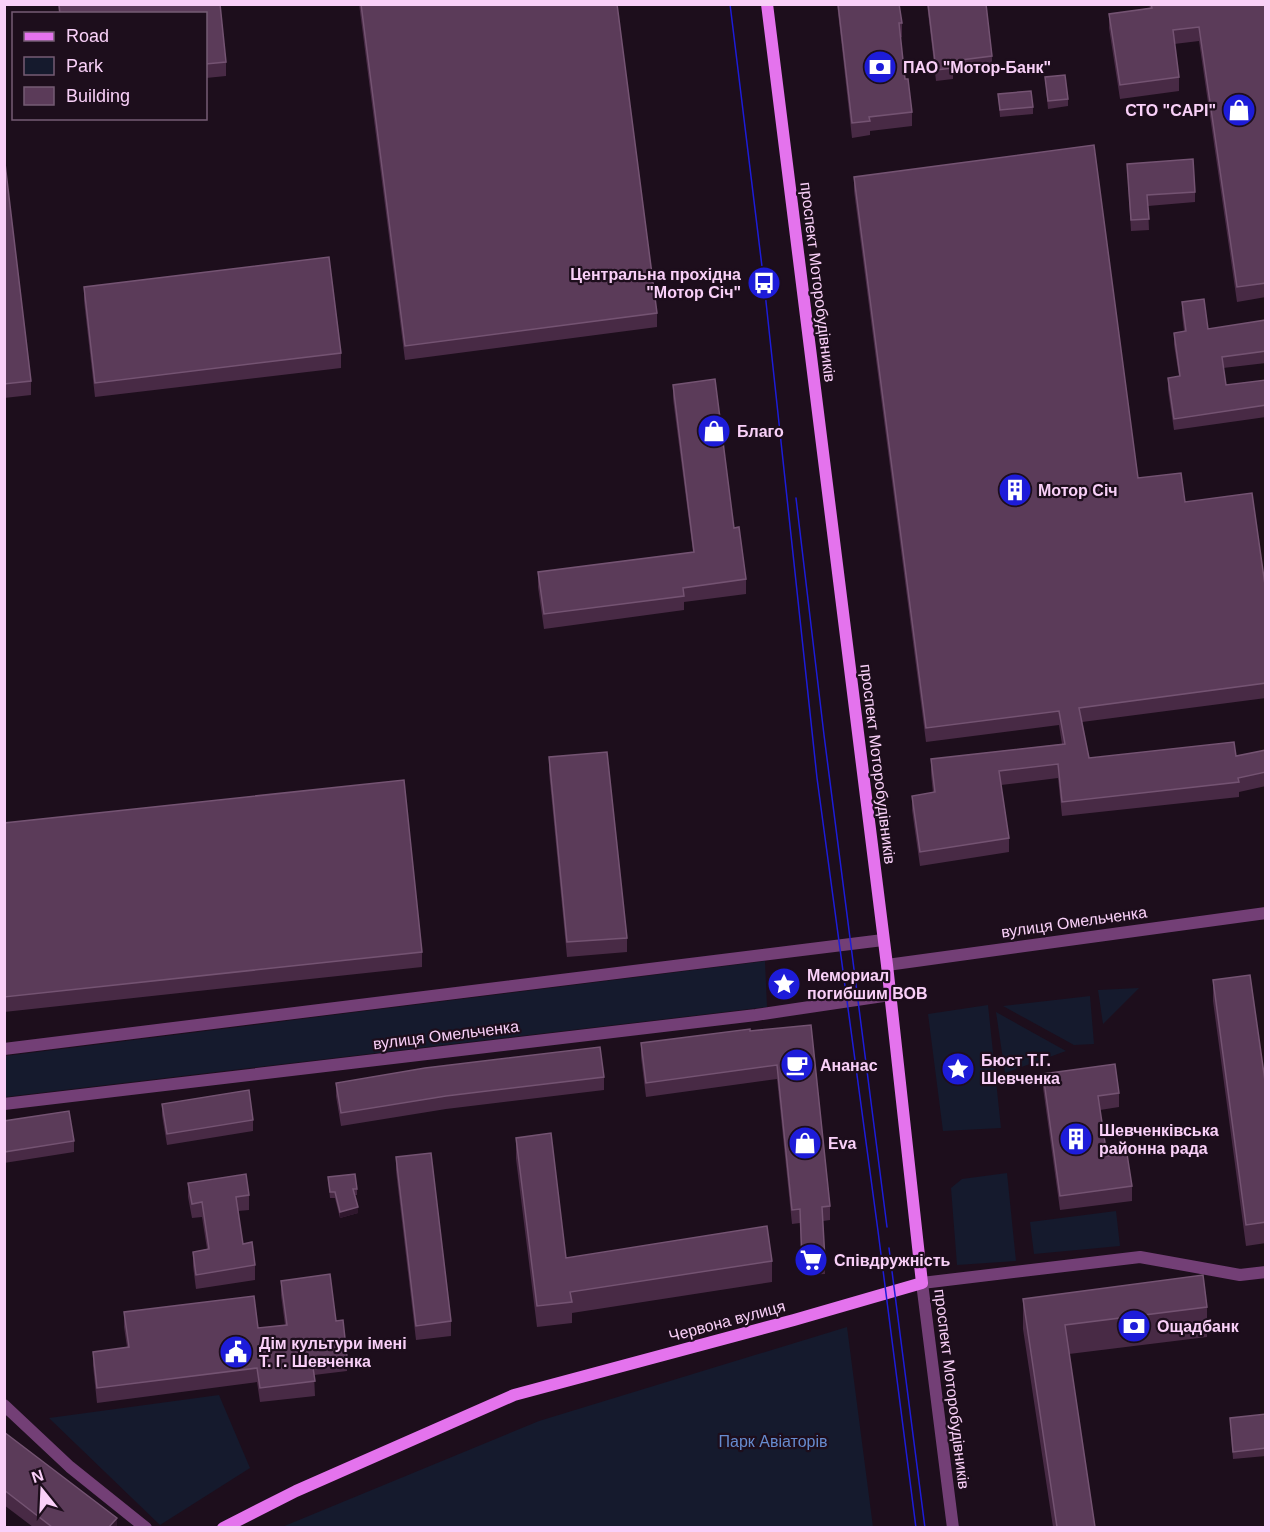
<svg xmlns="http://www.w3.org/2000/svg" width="1270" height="1532" font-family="Helvetica,sans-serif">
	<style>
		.green { fill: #151a2d }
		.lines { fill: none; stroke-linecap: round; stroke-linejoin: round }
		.minor { stroke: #733f76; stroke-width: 12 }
		.tertiary { stroke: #733f76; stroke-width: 12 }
		.secondary { stroke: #e473ed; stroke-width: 12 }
		.tram { stroke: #1d1cd9; stroke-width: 1.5 }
		.wall { fill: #482a45 }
		.shaded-wall { fill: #2f172d }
		.building { fill: #5b3b59; stroke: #745372; stroke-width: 1.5 }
		.labels { text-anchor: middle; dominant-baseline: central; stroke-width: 4.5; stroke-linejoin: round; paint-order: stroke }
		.poi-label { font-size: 16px; font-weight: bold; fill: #f9d0f8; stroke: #1d0e1c; text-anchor: start }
		.street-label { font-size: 16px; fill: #f9d0f8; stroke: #1d0e1c }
		.park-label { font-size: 16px; fill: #668bcf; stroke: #1d0e1c }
	</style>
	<rect width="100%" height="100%" fill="#1d0e1c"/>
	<path class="green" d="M765,961L767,1007L5,1097V1056Z
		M1139,988L1103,1024L1098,990Z
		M1090,996L1094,1044L1074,1045L1003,1006Z
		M988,1005L1001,1128L943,1131L928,1014Z
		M996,1012L1066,1051L1005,1073Z
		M1007,1173L1016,1261L957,1265L951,1188L962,1179Z
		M1116,1211L1120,1246L1034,1254L1030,1222Z
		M847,1327L873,1527H282L539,1421Z
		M219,1395L250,1468L160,1525L49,1418Z"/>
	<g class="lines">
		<path class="minor" d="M4,1049L883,940
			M4,1104L756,1015L890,995
			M922,1283L1140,1257L1240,1275L1266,1272
			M4,1405L70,1467L146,1528"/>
		<path class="tertiary" d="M887,965L1266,913
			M922,1283L953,1528"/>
		<path class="secondary" d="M223,1528L296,1491L514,1395L794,1320L922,1283L887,965L767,4"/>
		<path class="tram" d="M730,4L764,283L817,778L878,1231L916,1528
			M796,498L824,735L887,1227
			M889,1248L925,1528"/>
	</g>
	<path class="wall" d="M58,4H220L226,62V76L206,78V14H59Z
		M359,4H617L657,313V327L405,360Z
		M837,4H899L902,23V37L900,38L905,79L912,112V126L870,131V135L852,138Z
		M927,4H986L992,56V67L953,71V79L936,81Z
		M1149,4H1266V297L1237,302L1199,41L1174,44L1179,77V91L1120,99L1109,28V14L1150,8Z
		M1045,77L1068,99V106L1048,109Z
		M998,94L1033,107V114L1000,117Z
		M4,155L31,381V395L4,398Z
		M1127,164L1195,192V202L1148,206L1149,230L1131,231Z
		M854,177L1138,478L1185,502L1266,592V698L1082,722L1089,758L1236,756L1266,750V786L1239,792V797L1062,816L1058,778L1001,785L1009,838V852L920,866L912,810V796L933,793L931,774V759L1062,744L1059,725L926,742L854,191Z
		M84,287L341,353V368L95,397L84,301Z
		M1182,302L1208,329L1266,320V363L1223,368L1226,385L1266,380V417L1174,430L1168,390V378L1179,376L1174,345V333L1184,331L1182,314Z
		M673,385L734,528L746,579V594L684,602V610L544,629L538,587V572L693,552L673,399Z
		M549,757L627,938V952L567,957L549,772Z
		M4,823L422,952V967L4,1012Z
		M1213,980L1266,1088V1243L1246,1246L1213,1001Z
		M811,1025L830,1206V1220L823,1221L825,1274L802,1275L800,1223L792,1224L777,1079L646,1097L641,1057V1043Z
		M1043,1074L1119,1093V1107L1100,1110L1107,1156L1132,1186V1201L1060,1210L1043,1088Z
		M604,1077V1090L446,1109L341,1126L336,1096V1083Z
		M162,1104L253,1120V1131L167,1145L162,1115Z
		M4,1121L74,1141V1152L4,1163Z
		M516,1138L566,1258L772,1261V1282L572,1313V1323L537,1327L516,1159Z
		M396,1157L451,1321V1336L416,1340L396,1171Z
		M328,1177L357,1189V1195H354L358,1213L340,1218L335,1198H330Z
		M188,1183L249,1195V1210L238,1211L243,1244L255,1265V1280L196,1289L193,1266V1252L207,1249L202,1217L192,1218L188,1197Z
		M281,1281L336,1321L347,1357V1371L314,1375L315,1396L260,1402L257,1382L97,1403L93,1366V1352L127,1347L124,1327V1312L258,1328L285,1325L281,1295Z
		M1023,1299L1207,1307V1337L1069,1354L1095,1527H1053L1023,1329Z
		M1266,1414V1456L1233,1459L1230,1418Z
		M4,1432L117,1527H33L4,1505Z"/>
	<path class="shaded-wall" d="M358,1207V1213L340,1218V1212Z
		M117,1518V1527H109Z"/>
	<path class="building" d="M59,4H220L226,62L206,64V14H60Z
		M361,4H617L657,313L405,346Z
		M838,4H899L902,23H899L905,79H908L912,112L869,117L870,121L852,123Z
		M928,4H986L992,56L953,61V68L936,70Z
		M1151,4H1266V283L1237,287L1199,27L1173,30L1179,77L1120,85L1109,14L1152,8Z
		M1065,75L1068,99L1048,101L1045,77Z
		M1031,91L1033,107L1000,110L998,94Z
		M1094,145L1138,478L1181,473L1185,502L1252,493L1266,592V683L1079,708L1089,758L1234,742L1236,756L1266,750V772L1238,778L1239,782L1062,802L1058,764L999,771L1009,838L920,852L912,796L935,792L931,759L1065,744L1059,711L926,728L854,177Z
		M4,155L31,381L4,384Z
		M1193,159L1195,192L1147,195L1149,219L1131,220L1127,164Z
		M329,257L341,353L95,383L84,287Z
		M1204,299L1208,329L1266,320V351L1222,357L1226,385L1266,380V405L1174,419L1168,378L1180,376L1174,333L1186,331L1182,302Z
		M715,379L734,528L739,527L746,579L683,588L684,596L544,614L538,572L694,552L673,385Z
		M607,752L627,938L567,942L549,757Z
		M404,780L422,952L4,997V823Z
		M1250,975L1266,1088V1222L1246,1225L1213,980Z
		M811,1025L830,1206L822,1207L825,1260L802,1261L800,1209L792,1210L777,1065L646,1083L641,1043L750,1029V1031Z
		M600,1047L604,1077L446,1096L341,1113L336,1083L425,1068Z
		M1115,1064L1119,1093L1098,1096L1107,1156L1127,1154L1132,1186L1060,1196L1043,1074Z
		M249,1090L253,1120L167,1134L162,1104Z
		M69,1111L74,1141L4,1152V1121Z
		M551,1133L566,1258L767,1226L772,1261L570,1292L572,1302L537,1306L516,1138Z
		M431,1153L451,1321L416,1326L396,1157Z
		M246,1174L249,1195L236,1197L243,1244L252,1242L255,1265L196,1275L193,1252L209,1249L202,1202L192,1204L188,1183Z
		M355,1174L357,1189H353L358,1207L340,1212L335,1192H330L328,1177Z
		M330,1274L336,1321L343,1320L347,1357L312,1361L315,1381L260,1388L257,1368L97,1388L93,1352L129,1347L124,1312L254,1296L258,1328L287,1325L281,1281Z
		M1203,1275L1207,1307L1065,1325L1095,1527H1057L1023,1299Z
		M1266,1414V1448L1233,1452L1230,1418Z
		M4,1432L117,1518L109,1527H52L4,1490Z"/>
	<defs>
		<g id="bank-disc" transform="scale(1.725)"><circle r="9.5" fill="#1d1cd9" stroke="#1d0e1c"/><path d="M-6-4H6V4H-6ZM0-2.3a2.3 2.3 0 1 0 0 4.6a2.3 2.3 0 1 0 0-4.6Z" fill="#fff"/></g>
		<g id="shop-disc" transform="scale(1.725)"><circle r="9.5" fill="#1d1cd9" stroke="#1d0e1c"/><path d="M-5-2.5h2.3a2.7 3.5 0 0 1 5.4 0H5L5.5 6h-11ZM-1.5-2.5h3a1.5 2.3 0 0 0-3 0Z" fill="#fff"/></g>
		<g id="bus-disc" transform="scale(1.725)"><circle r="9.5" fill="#1d1cd9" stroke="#1d0e1c"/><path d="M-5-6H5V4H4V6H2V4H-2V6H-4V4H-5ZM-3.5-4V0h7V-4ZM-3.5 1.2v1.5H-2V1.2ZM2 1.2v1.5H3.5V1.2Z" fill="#fff"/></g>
		<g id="building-disc" transform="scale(1.725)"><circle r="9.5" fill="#1d1cd9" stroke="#1d0e1c"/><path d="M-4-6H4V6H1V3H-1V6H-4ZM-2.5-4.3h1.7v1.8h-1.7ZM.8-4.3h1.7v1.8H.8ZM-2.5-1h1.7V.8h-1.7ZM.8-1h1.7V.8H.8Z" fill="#fff"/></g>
		<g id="sight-disc" transform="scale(1.725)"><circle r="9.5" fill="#1d1cd9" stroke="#1d0e1c"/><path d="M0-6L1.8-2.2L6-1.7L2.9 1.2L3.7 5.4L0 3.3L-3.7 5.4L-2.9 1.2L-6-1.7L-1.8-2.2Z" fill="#fff"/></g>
		<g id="cafe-disc" transform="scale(1.725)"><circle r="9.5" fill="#1d1cd9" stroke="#1d0e1c"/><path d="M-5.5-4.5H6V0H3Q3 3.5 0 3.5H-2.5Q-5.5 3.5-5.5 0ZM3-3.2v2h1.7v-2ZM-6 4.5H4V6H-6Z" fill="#fff"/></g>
		<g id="supermarket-disc" transform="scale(1.725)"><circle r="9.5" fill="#1d1cd9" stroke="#1d0e1c"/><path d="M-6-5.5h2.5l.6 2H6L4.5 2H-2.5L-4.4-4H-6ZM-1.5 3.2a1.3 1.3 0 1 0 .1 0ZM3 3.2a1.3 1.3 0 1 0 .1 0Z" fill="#fff"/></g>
		<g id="civic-disc" transform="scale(1.725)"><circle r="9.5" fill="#1d1cd9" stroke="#1d0e1c"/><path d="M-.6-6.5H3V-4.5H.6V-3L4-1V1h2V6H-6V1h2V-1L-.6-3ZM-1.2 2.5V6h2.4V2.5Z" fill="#fff"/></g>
	</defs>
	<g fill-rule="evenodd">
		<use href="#bank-disc" x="880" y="67"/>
		<use href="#shop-disc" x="1239" y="110"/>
		<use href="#bus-disc" x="764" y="283"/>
		<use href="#shop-disc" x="714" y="431"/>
		<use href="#building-disc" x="1015" y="490"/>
		<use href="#sight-disc" x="784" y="984"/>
		<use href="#cafe-disc" x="797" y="1065"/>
		<use href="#sight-disc" x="958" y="1069"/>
		<use href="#building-disc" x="1076" y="1139"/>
		<use href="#shop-disc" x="805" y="1143"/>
		<use href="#supermarket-disc" x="811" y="1260"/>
		<use href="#bank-disc" x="1134" y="1326"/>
		<use href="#civic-disc" x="236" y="1352"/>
	</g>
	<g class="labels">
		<g class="poi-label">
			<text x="903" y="67">ПАО "Мотор-Банк"</text>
			<text x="1216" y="110" text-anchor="end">СТО "CAPI"</text>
			<text x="741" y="274" text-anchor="end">Центральна прохідна<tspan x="741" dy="18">"Мотор Січ"</tspan></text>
			<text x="737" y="431">Благо</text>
			<text x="1038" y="490">Мотор Січ</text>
			<text x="807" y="975">Мемориал<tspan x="807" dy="18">погибшим ВОВ</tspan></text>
			<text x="981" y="1060">Бюст Т.Г.<tspan x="981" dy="18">Шевченка</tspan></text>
			<text x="820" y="1065">Ананас</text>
			<text x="1099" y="1130">Шевченківська<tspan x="1099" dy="18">районна рада</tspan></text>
			<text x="828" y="1143">Eva</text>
			<text x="834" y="1260">Співдружність</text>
			<text x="1157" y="1326">Ощадбанк</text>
			<text x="259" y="1343">Дім культури імені<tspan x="259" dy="18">Т. Г. Шевченка</tspan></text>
		</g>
		<g class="street-label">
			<text transform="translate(818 282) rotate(83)">проспект Моторобудівників</text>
			<text transform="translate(878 764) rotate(83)">проспект Моторобудівників</text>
			<text transform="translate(1074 922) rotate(-8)">вулиця Омельченка</text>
			<text transform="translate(446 1035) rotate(-7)">вулиця Омельченка</text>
			<text transform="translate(727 1321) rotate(-15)">Червона вулиця</text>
			<text transform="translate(952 1389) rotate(83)">проспект Моторобудівників</text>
		</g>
		<g class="park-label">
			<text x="773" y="1441">Парк Авіаторів</text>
		</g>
	</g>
	<rect width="1270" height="1532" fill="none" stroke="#f9d0f8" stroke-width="12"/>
	<rect x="12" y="12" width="195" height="108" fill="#1d0e1c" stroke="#755c74" stroke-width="1.5"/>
	<rect x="24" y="32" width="30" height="9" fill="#e473ed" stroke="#755c74" stroke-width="1.5"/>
	<text x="66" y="42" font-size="18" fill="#f9d0f8">Road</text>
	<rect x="24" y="57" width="30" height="18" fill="#151a2d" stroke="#755c74" stroke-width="1.5"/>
	<text x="66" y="72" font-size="18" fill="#f9d0f8">Park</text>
	<rect x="24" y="87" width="30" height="18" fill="#5b3b59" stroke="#755c74" stroke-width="1.5"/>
	<text x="66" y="102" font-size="18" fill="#f9d0f8">Building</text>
	<g transform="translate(42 1490) rotate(342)" stroke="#1d0e1c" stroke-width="4.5" paint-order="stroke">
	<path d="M0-4.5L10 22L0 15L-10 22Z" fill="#f9d0f8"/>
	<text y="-9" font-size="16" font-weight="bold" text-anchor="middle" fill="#f9d0f8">N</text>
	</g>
</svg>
